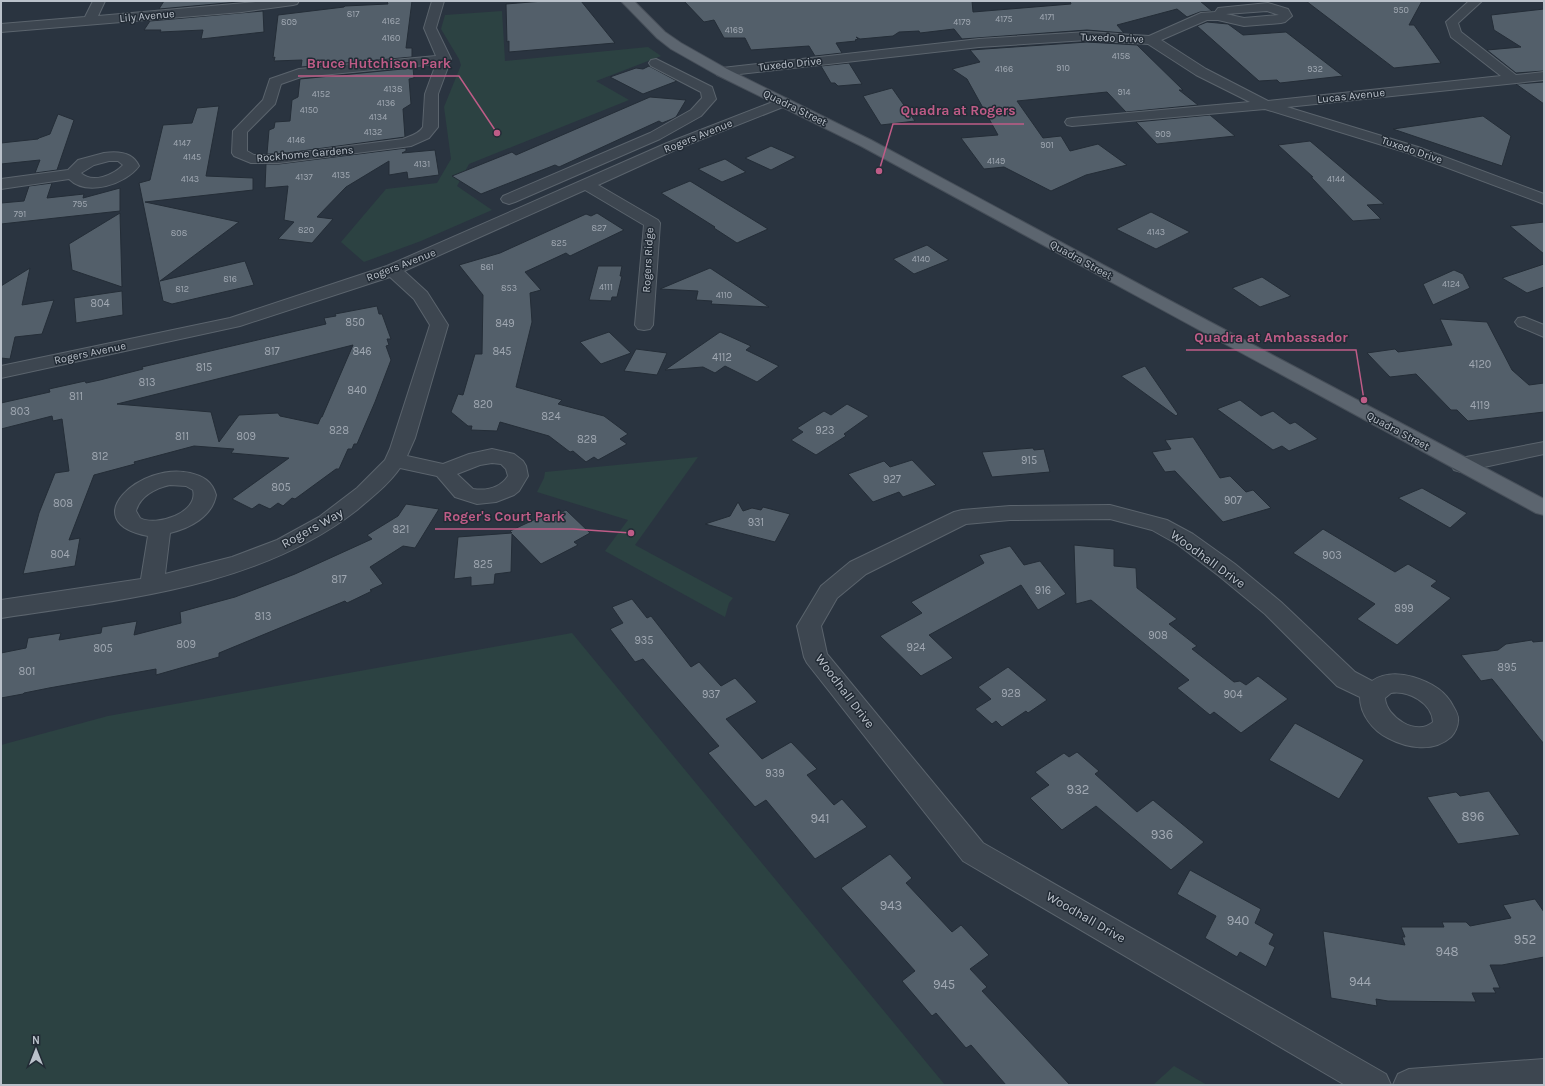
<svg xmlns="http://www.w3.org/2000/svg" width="1545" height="1086" font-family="Karla,sans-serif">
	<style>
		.green { fill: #2c4242 }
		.building { fill: #535f6a; stroke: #242d37; fill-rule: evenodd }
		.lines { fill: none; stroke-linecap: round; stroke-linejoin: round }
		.minor-casing { stroke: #5b646d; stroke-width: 2 }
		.major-casing { stroke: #474f59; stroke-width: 2 }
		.minor { fill: #3d4650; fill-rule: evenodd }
		.major { fill: #5c656f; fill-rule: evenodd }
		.labels { text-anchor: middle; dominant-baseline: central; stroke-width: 3; stroke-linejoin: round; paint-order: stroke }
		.far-number-label { font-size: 9px; fill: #a0a8b2 }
		.far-street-label { font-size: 11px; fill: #bac1ca; stroke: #222b35 }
		.number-label { font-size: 11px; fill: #a0a8b2 }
		.street-label { font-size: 13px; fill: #bac1ca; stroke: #222b35 }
		.near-number-label { font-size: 13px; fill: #a0a8b2 }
		.leader { fill: none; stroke: #bf5c87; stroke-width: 1.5 }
		.callout-dot { fill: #bf5c87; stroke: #222b35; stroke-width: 1.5 }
		.callout-label { font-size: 14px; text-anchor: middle; font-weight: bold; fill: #bf5c87; stroke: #222b35; stroke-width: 3; stroke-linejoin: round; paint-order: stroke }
	</style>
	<rect width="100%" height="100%" fill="#2a3440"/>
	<g class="green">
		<path d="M502 11 505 61 648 47 661 56 596 81 629 100 469 164 457 186 492 210 421 241 364 262 341 242 386 189 437 183 451 159 444 107 461 65 459 59 441 29 445 15Z"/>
		<path d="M698 457 635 545 733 598 729 603 725 617 605 551 628 520 537 492 544 478 545 472Z"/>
		<path d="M572 633 945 1085H1V745L108 716Z"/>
		<path d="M1174 1066 1207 1085H1153Z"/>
	</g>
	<g class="building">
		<path d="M164 1H249L159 9Z"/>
		<path d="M387 1H412L406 48H412V57L301 67 302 60 274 61 275 57 273 58 278 15 344 7 345 6 388 4Z"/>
		<path d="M544 1H581L615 43 509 52V41L507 42 506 4Z"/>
		<path d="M684 1H972L973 12 1071 4 1070 1H1200L1212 11 1200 12 1187 17 1177 9 1117 25 1124 33 1087 30 962 39 954 29 920 33 919 31 899 32 893 36 860 39 856 37 858 39 855 40 856 41 836 43 842 53 815 56 809 46 751 50 745 38H724L714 20 704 22Z"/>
		<path d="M1306 1H1422L1409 25H1414L1441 63 1394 68Z"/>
		<path d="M1544 9V71L1516 73 1487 50 1521 47 1494 30 1491 15Z"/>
		<path d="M263 11 264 32 201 39 203 30 160 32 161 30H144L150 21Z"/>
		<path d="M1207 22 1228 24 1243 35 1286 32 1343 76 1280 83 1277 80 1259 81 1197 26Z"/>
		<path d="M1087 42 1137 45 1183 90H1179L1198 105 1126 112 1107 92 1017 101 1043 138 1061 136 1070 151 1098 144 1127 165 1086 175 1051 191 1004 167 984 169 961 138 998 135 967 79 952 69 980 62 970 50Z"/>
		<path d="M849 63 862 84 838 86 835 83H831L821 66Z"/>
		<path d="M649 66 677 81 643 94 610 77 636 68 643 69Z"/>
		<path d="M413 68 414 78 409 79 411 104 403 109 405 137 279 154H267L269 130 274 128 275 122 290 121 292 100 298 97 300 79Z"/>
		<path d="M1544 82V104L1516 84Z"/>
		<path d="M892 88 915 121 881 125 863 96Z"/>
		<path d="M650 97 686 100 676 117 672 119 662 123 659 121 559 167 555 165 481 194 452 176 512 152 516 155Z"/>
		<path d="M219 106 206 176 253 178V190L145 202 239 222 160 281 245 261 254 285 172 304 163 301 139 183 150 180 163 125 192 123 197 108Z"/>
		<path d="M58 114 74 120 57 170 35 173 40 160 1 164V143L38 139 39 138 50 134Z"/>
		<path d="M1210 115 1235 136 1157 144 1136 122Z"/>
		<path d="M1483 116 1511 136 1502 166 1393 129Z"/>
		<path d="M1310 141 1384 204 1367 205 1381 219 1353 221 1311 177H1313L1278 145Z"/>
		<path d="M771 146 796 157 771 170 745 158Z"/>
		<path d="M406 148V151L402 153 435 150 439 175 408 179 407 172 389 175V161L346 187 317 217 333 219 312 243 278 239 294 222 284 220 288 186 265 188 266 164H279Z"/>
		<path d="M725 159 746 172 722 182 698 169Z"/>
		<path d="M690 181 768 229 737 243 714 228 715 227 661 193Z"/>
		<path d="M52 183 47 198 84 194 83 198 120 188V211L1 224V203L24 201 29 186Z"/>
		<path d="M1151 212 1190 232 1156 249 1116 229Z"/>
		<path d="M120 213 122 287 72 270 69 244Z"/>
		<path d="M597 213 624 230 570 256 566 253 525 272 541 290 530 293 532 322 516 387 562 400 558 404 604 416 628 434 620 439 627 444 598 460 594 457 586 462 573 451 570 452 549 436 500 422 497 431 471 430 472 426H468L451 412 458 394 463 395 475 354H482L483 295 459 265 500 253 586 214 591 216Z"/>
		<path d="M1544 222V254L1510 226Z"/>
		<path d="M927 245 949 260 914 274 893 259Z"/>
		<path d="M1544 264V287L1527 293 1502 278Z"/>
		<path d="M598 266H622L620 276H622L617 297H612L611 301 589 300Z"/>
		<path d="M30 268 22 305 54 300 42 334 15 337 10 359 1 358V286Z"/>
		<path d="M710 268 769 307 711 304 712 301 696 300 698 291 660 289Z"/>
		<path d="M1454 270 1463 274 1470 288 1433 305 1423 284Z"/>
		<path d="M1262 277 1291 296 1260 307 1232 288Z"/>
		<path d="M122 291 123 315 76 323 74 298Z"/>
		<path d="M377 306 379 314H382L391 339H387L389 345 386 346 391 360 375 402 357 444H354L352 449H348L339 469H336L295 499 292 498 283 506 278 503 270 509 259 504 252 509 232 499 289 458 231 453 234 449 194 446 134 462 135 464 94 475 69 540 80 538 75 566 23 574 39 513 55 473 69 471 62 419 53 421 52 416 1 429V403L50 392 49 389 85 381 86 383 100 380 143 369 142 367 326 324 324 318 336 316 335 314ZM353 345 322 417H321L318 424 280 416 278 413 239 415 219 442 211 412 117 404Z"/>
		<path d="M1440 319 1487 322 1512 370 1529 385 1544 383V412L1468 421 1457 410H1451L1416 374 1390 377 1367 353 1395 349 1398 352 1452 345Z"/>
		<path d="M609 332 631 353 601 364 580 342Z"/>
		<path d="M720 332 751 346 746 350 779 366 757 382 725 366 715 373 703 367 665 370Z"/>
		<path d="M636 349 667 353 657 375 624 371Z"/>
		<path d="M1145 366 1178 414 1176 416 1121 376Z"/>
		<path d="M1240 400 1261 416 1273 411 1290 424 1295 422 1318 439 1289 451 1282 446 1273 450 1217 409Z"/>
		<path d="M847 404 869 416 844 434 846 436 816 455 791 440 803 432 797 428 824 411 831 415Z"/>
		<path d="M1193 437 1220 478 1230 476 1246 492 1253 490 1271 508 1223 522 1175 471 1165 472 1152 452 1171 449 1165 440Z"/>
		<path d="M1033 448 1034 450 1044 449 1050 472 992 477 982 452Z"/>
		<path d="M912 460 936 485 903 497 899 492 873 502 848 474 884 461 890 467Z"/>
		<path d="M1422 488 1467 513 1450 528 1398 498Z"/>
		<path d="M738 502 743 511 752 508 761 510 763 507 790 514 775 542 705 524 730 516Z"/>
		<path d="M406 504 439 509 415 548 403 546 370 567 383 584 370 590 372 591 347 603 345 601 219 653V657L156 675V669L49 688 24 693 23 694 1 698V653L26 648 28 638 61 633 59 640 101 633 102 627 137 621 134 635 181 623 180 612 235 597 295 574 372 539 367 535 398 516Z"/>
		<path d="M566 510 590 533 574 542 578 545 541 564 512 534 511 572 495 574 494 584 471 586V577L454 579 458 537 512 533 510 531 542 516 546 520Z"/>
		<path d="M1323 529 1395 572 1408 564 1437 581 1431 586 1451 598 1397 645 1357 619 1375 604 1293 553Z"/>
		<path d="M1074 545 1114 549V566L1136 568 1137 588 1177 619 1169 624 1197 646 1192 649 1234 682 1240 681 1246 685 1258 676 1288 699 1241 733 1214 712 1210 715 1177 688 1189 680 1091 600 1076 604Z"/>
		<path d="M1010 546 1024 565 1040 561 1066 594 1038 610 1021 585 929 635 953 658 921 676 880 636 922 613 911 602 984 563 979 555Z"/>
		<path d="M632 599 647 618 651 616 691 667 699 662 721 686 735 678 757 702 726 719 762 759 791 742 817 769 807 775 834 805 842 799 867 827 815 859 766 800 755 807 708 753 719 746 643 659 635 662 610 629 623 623 612 607Z"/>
		<path d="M1532 640 1533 642 1544 641V744L1497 685 1492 679 1481 681 1461 655 1498 650 1506 644Z"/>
		<path d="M1008 667 1047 700 1028 713 1026 711 1002 727 996 721 992 724 975 709 991 699 978 687Z"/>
		<path d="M1295 723 1364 760 1339 799 1269 760Z"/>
		<path d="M1077 752 1099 771 1095 774 1137 812 1153 800 1204 842 1171 870 1096 806 1062 830 1030 798 1049 785 1035 772 1064 753 1069 757Z"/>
		<path d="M1489 791 1520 835 1458 844 1427 797 1456 792 1460 796Z"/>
		<path d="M890 854 912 878 906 883 952 932 961 925 989 955 970 969 987 987 982 991 1070 1085H1006L971 1045 966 1048 936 1013 932 1016 902 981 915 971 841 888Z"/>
		<path d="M1190 870 1261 909 1255 923 1274 934 1269 944 1275 947 1266 967 1240 952 1237 957 1205 938 1216 916 1177 894Z"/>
		<path d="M1535 899 1544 912V957L1502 965H1490L1500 988H1493L1496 993H1472L1476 1002 1388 1001 1376 999 1377 1006 1331 998 1323 931 1405 945 1402 937H1405L1401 927H1444L1442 922H1466L1470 926 1511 918 1503 905Z"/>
	</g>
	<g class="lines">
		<g class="minor-casing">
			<g id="minor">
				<path d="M93 1H105L98 16 266 1H299L297 4 293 5 242 12 1 32V24L85 17Z"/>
				<path d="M432 1H444L436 28 451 59 438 94V127L429 138 411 146 279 163H251L234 156 232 153 233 131 263 100 270 79 299 69 436 56 424 28ZM436 64 425 94 423 127C419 134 410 136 403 139L279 155H254L247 151V132L275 104 281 84 301 77Z"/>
				<path d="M1469 1H1482L1458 23 1461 32 1516 75 1544 72V80L1287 107 1418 147 1544 194V204L1408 153 1265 109 1072 126 1067 125 1065 122 1067 119 1072 118 1250 102 1196 75 1148 44 1087 40 979 47 722 76 717 75 715 72 717 69 722 68 979 39 1087 32 1149 36 1201 13 1215 12 1218 8 1268 3 1288 9 1292 16 1285 22 1281 23 1244 26 1218 20H1207L1161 40 1206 69 1268 101 1501 76 1451 37 1446 22ZM1267 11 1279 15 1244 18 1226 14Z"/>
				<path d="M656 59 712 87 716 99 701 116 660 139 515 202 509 204 503 202 501 199 503 196 650 133 691 110 702 98 701 92 651 66 649 63 651 60Z"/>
				<path d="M783 98 788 99 790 102 788 105 677 149 598 185 658 220 660 223 653 325 650 329 644 330 638 329 635 325 644 225 585 190 404 271 427 292 448 325 415 438 407 456 443 464 469 454 492 449 514 454 523 461 526 466 528 476 519 491 514 495 496 502 477 504 455 497 437 476 400 468C389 484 372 497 357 510 257 588 123 599 1 618V600L141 579 148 536C74 522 141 461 190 473 203 476 212 481 216 495 212 517 190 528 170 533L165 574 232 557 277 540 319 517 357 488 385 460 390 449 430 325 414 299 390 277 240 326 1 378V366L230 318 387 266 667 143ZM492 463 501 464 506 469 508 476C500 488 487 491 473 489L457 474 480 465ZM170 485 186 486 193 490C199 513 156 527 140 518L136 511C140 496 156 488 170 485Z"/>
				<path d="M104 153C118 151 133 152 139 166 126 184 87 197 69 179L1 189V179L68 170 78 160ZM109 161H118L123 165C114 175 92 184 81 173L94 165Z"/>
				<path d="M1524 317 1544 325V337L1518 326 1515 322 1518 318Z"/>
				<path d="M1544 442V454L1461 472 1454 470 1451 465 1454 460 1461 458Z"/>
				<path d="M1110 505 1167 520 1193 534 1235 564 1281 602 1355 672 1372 681C1384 673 1399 673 1413 677 1430 682 1445 690 1453 706 1456 711 1459 716 1458 721 1458 726 1455 733 1451 737 1433 753 1407 748 1388 738 1373 731 1360 714 1360 697L1337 686 1265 614 1219 576 1177 544 1152 530 1110 519 1010 520 966 524 866 574 837 598 821 626 827 654 983 843 1386 1074 1391 1085H1345L963 861 807 663 804 657 797 626 821 586 850 562 954 512 962 510 1010 506ZM1391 693C1408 690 1432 703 1433 722 1417 737 1386 717 1385 698Z"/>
				<path d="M1544 1059V1085H1393L1398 1074 1409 1069Z"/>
			</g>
		</g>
		<g class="major-casing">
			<path id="major" d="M621 1H634L665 32 681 43 727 69 871 140 1150 290 1544 499V515L1536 513 861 146 717 75 671 49 657 38Z"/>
		</g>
		<use href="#minor" class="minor"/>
		<use href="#major" class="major"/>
	</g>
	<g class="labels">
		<g class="far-number-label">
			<text x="1401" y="10">950</text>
			<text x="353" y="14">817</text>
			<text x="1047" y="17">4171</text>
			<text x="1004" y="19">4175</text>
			<text x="391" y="21">4162</text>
			<text x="289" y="22">809</text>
			<text x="962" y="22">4179</text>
			<text x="734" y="30">4169</text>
			<text x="391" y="38">4160</text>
			<text x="1121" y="56">4158</text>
			<text x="1063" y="68">910</text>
			<text x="1004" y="69">4166</text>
			<text x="1315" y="69">932</text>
			<text x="393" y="89">4138</text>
			<text x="1124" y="92">914</text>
			<text x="321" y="94">4152</text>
			<text x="386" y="103">4136</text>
			<text x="309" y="110">4150</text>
			<text x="378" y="117">4134</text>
			<text x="373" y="132">4132</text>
			<text x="1163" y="134">909</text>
			<text x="296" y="140">4146</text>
			<text x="182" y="143">4147</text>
			<text x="1047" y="145">901</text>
			<text x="192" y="157">4145</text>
			<text x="996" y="161">4149</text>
			<text x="422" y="164">4131</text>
			<text x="341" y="175">4135</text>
			<text x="304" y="177">4137</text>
			<text x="190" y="179">4143</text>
			<text x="1336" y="179">4144</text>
			<text x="80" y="204">795</text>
			<text x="20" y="214">791</text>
			<text x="599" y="228">827</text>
			<text x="306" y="230">820</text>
			<text x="1156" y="232">4143</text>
			<text x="179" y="233">808</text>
			<text x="559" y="243">825</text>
			<text x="921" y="259">4140</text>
			<text x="487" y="267">861</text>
			<text x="230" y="279">816</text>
			<text x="1451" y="284">4124</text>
			<text x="606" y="287">4111</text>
			<text x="509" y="288">853</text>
			<text x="182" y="289">812</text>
			<text x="724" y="295">4110</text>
		</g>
		<g class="far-street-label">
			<text transform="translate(147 16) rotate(-5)">Lily Avenue</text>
			<text transform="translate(1112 38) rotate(2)">Tuxedo Drive</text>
			<text transform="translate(790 64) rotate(-6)">Tuxedo Drive</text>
			<text transform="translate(1351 96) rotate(-6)">Lucas Avenue</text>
			<text transform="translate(795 108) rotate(26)">Quadra Street</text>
			<text transform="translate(698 136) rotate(-22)">Rogers Avenue</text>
			<text transform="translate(1412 150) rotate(19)">Tuxedo Drive</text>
			<text transform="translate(305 154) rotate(-5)">Rockhome Gardens</text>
			<text transform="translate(648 260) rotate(-87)">Rogers Ridge</text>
			<text transform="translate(1081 260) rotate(29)">Quadra Street</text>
			<text transform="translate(401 265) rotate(-21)">Rogers Avenue</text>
			<text transform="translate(90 353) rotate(-12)">Rogers Avenue</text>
			<text transform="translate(1398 431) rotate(28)">Quadra Street</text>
		</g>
		<g class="number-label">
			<text x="100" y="303">804</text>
			<text x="355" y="322">850</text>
			<text x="505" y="323">849</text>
			<text x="272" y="351">817</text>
			<text x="362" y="351">846</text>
			<text x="502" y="351">845</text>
			<text x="722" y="357">4112</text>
			<text x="1480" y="364">4120</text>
			<text x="204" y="367">815</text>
			<text x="147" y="382">813</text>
			<text x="357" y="390">840</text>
			<text x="76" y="396">811</text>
			<text x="483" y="404">820</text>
			<text x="1480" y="405">4119</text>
			<text x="20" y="411">803</text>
			<text x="551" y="416">824</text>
			<text x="339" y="430">828</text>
			<text x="825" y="430">923</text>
			<text x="182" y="436">811</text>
			<text x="246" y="436">809</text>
			<text x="587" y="439">828</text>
			<text x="100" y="456">812</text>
			<text x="1029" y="460">915</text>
			<text x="892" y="479">927</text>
			<text x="281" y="487">805</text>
			<text x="1233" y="500">907</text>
			<text x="63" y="503">808</text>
			<text x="756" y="522">931</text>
			<text x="401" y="529">821</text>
			<text x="60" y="554">804</text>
			<text x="1332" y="555">903</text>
			<text x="483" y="564">825</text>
			<text x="339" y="579">817</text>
			<text x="1043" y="590">916</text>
			<text x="1404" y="608">899</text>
			<text x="263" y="616">813</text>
			<text x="1158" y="635">908</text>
			<text x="644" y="640">935</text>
			<text x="186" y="644">809</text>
			<text x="916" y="647">924</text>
			<text x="103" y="648">805</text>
			<text x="1507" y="667">895</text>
			<text x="27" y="671">801</text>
			<text x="1011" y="693">928</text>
			<text x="711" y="694">937</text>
			<text x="1233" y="694">904</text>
			<text x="775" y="773">939</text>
		</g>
		<g class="street-label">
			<text transform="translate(312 528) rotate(-29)">Rogers Way</text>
			<text transform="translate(1208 559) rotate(36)">Woodhall Drive</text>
			<text transform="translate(845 691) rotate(53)">Woodhall Drive</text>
			<text transform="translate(1086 917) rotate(30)">Woodhall Drive</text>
		</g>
		<g class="near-number-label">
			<text x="1078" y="789">932</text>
			<text x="1473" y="816">896</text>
			<text x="820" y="818">941</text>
			<text x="1162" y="834">936</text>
			<text x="891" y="905">943</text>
			<text x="1238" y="920">940</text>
			<text x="1525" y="939">952</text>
			<text x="1447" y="951">948</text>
			<text x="1360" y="981">944</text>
			<text x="944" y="984">945</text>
		</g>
	</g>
	<path class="leader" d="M497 133L459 76H298M879 171L893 124H1024M1364 400L1356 350H1186M631 533L573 529H435"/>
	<g class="callout-dot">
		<circle cx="497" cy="133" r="4"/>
		<circle cx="879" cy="171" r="4"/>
		<circle cx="1364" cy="400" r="4"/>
		<circle cx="631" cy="533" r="4"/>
	</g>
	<g class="callout-label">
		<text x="379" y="68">Bruce Hutchison Park</text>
		<text x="958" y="115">Quadra at Rogers</text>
		<text x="1271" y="342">Quadra at Ambassador</text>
		<text x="504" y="521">Roger's Court Park</text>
	</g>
	<rect width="1545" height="1086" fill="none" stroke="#bac1ca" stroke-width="4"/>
	<g transform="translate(36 1050)" stroke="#222b35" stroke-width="3" paint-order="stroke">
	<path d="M0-3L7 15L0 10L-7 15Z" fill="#bac1ca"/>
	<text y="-6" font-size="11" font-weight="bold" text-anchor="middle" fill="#bac1ca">N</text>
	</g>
</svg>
